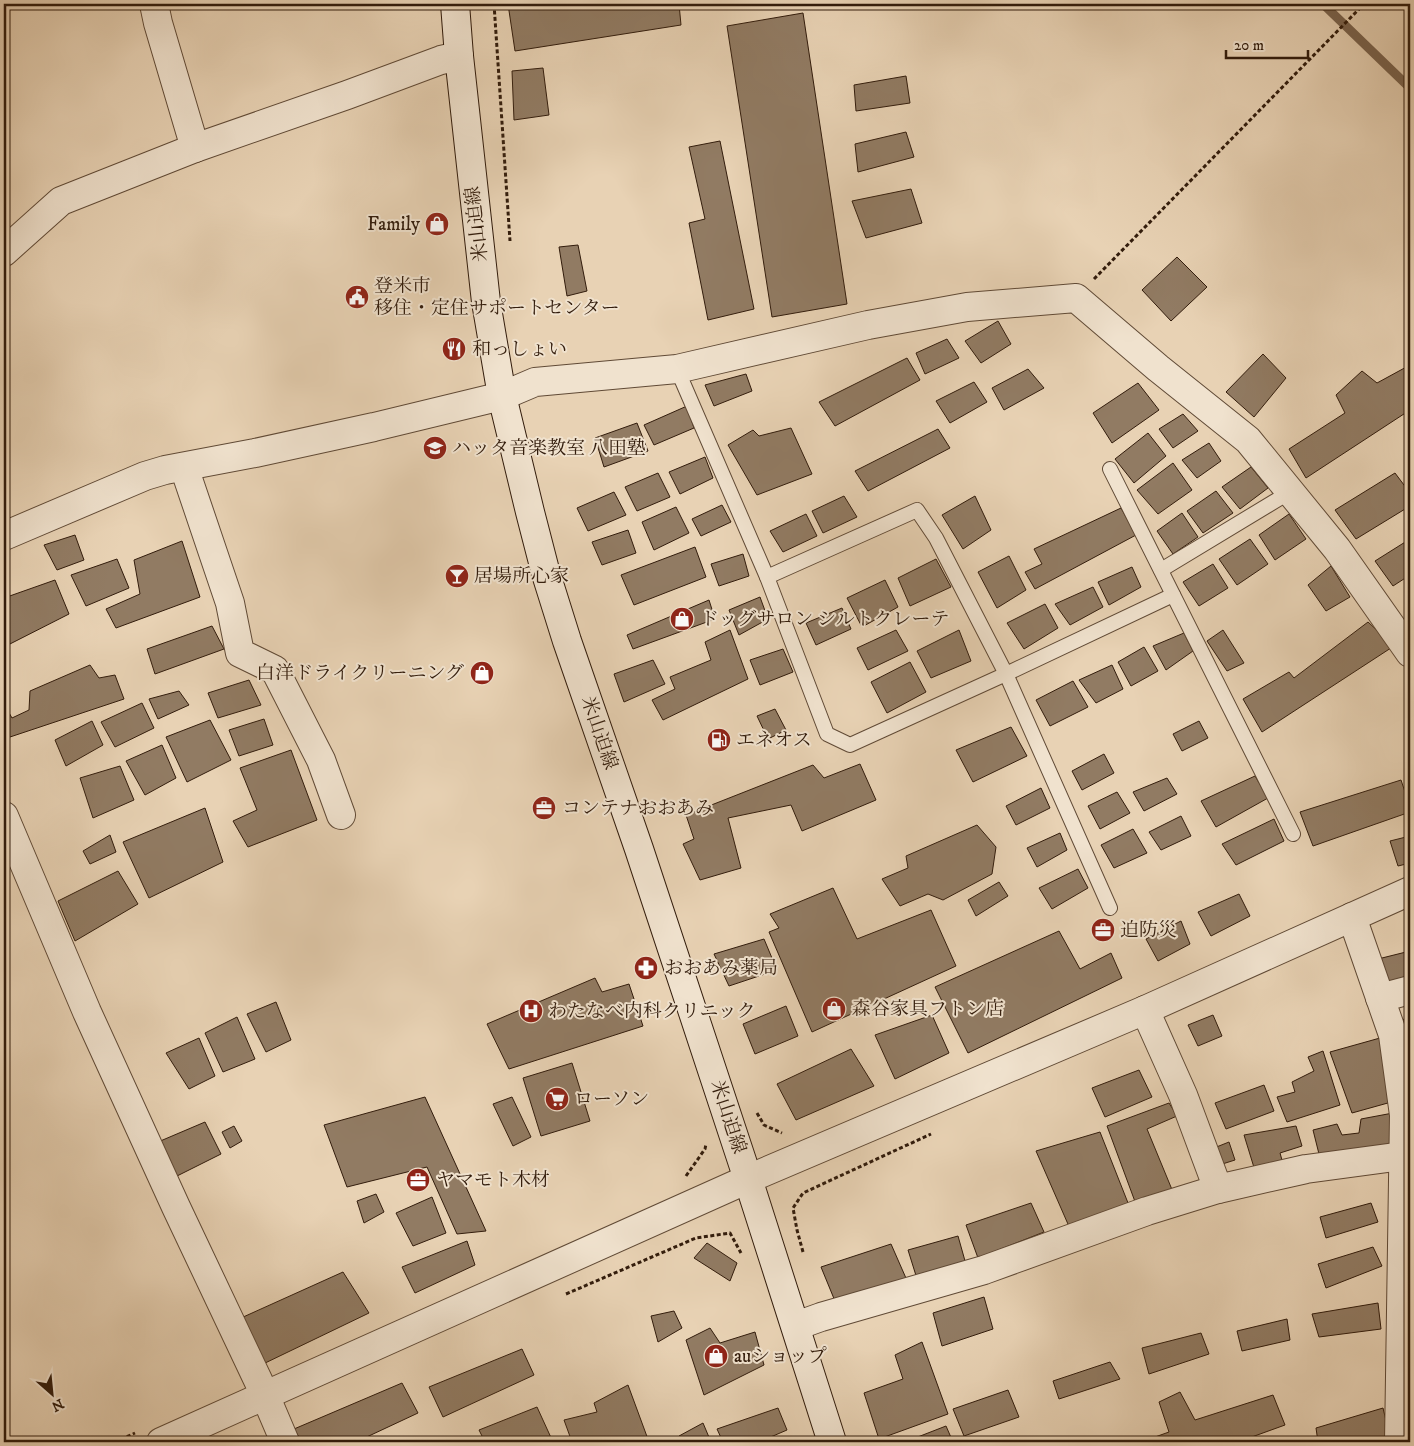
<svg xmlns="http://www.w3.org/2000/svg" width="1414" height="1446" font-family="'IM FELL DW Pica','Noto Serif JP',serif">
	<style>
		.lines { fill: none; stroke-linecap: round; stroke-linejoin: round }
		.stream { stroke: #7a644f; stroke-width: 9 }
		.building { fill: #917b63; stroke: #321c0c }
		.service-casing { stroke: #604a36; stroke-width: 16 }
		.minor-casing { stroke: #604a36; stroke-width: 30 }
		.tertiary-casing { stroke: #604a36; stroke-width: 30 }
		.secondary-casing { stroke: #321c0c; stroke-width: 30 }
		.path { stroke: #321c0c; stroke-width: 3; stroke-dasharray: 4 2.5; stroke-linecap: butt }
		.service { stroke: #f0e2ce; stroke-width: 14 }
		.minor { stroke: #f0e2ce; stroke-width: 28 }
		.tertiary { stroke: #f0e2ce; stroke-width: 28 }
		.secondary { stroke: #f0e2ce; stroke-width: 28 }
		.labels { text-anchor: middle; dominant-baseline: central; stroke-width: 4; stroke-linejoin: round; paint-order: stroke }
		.poi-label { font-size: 19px; fill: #321c0c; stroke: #f0e2ce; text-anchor: start }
		.street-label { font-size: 19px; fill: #321c0c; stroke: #f0e2ce }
	</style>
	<rect width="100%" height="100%" fill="#e8d2b4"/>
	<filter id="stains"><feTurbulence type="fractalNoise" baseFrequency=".004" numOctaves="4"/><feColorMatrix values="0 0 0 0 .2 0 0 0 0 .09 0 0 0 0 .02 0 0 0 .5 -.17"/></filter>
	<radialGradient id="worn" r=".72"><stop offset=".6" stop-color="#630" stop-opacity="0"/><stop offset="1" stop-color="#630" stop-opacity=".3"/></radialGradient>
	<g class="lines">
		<path class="stream" d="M1323 4 1410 88"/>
	</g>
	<g class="building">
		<path d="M508 4H679L681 25 515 51Z"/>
		<path d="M803 13 847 304 772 317 727 26Z"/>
		<path d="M543 68 549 115 514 120 512 71Z"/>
		<path d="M906 76 910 103 856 111 854 85Z"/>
		<path d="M906 132 914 157 858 172 855 144Z"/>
		<path d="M720 141 754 309 708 320 689 223 705 219 689 147Z"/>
		<path d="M911 189 922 223 866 238 852 201Z"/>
		<path d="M578 245 587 291 567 296 559 247Z"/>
		<path d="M1177 257 1207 287 1171 321 1142 290Z"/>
		<path d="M998 321 1011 344 981 363 965 341Z"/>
		<path d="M947 339 959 358 925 374 916 353Z"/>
		<path d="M1263 354 1286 378 1254 417 1226 392Z"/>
		<path d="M907 358 920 380 835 426 819 402Z"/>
		<path d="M1410 365V410L1306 478 1289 449 1345 413 1336 395 1362 371 1377 383Z"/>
		<path d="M1028 369 1044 388 1004 410 992 388Z"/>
		<path d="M746 374 752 391 714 406 705 385Z"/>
		<path d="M974 382 987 402 950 423 936 401Z"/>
		<path d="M1138 383 1159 410 1112 443 1093 413Z"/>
		<path d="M687 406 694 428 654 445 644 425Z"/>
		<path d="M1183 414 1198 431 1173 448 1159 429Z"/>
		<path d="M637 423 648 451 604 467 595 438Z"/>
		<path d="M791 428 812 474 757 495 728 445 753 430 759 436Z"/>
		<path d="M938 429 950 448 868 491 855 471Z"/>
		<path d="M1148 433 1166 456 1134 483 1115 459Z"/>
		<path d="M1209 443 1221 461 1197 478 1182 460Z"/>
		<path d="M705 457 713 478 680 494 669 472Z"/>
		<path d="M1173 463 1192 490 1158 514 1137 490Z"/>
		<path d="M1251 467 1268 488 1240 509 1222 487Z"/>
		<path d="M658 473 670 497 637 511 625 487Z"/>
		<path d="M1395 473 1410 493V506L1356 539 1335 510Z"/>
		<path d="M1216 491 1233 513 1203 533 1187 511Z"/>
		<path d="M614 492 626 515 588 531 577 508Z"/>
		<path d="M844 496 857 517 823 533 812 511Z"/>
		<path d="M975 496 991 530 963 549 942 515Z"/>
		<path d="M722 505 731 522 701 536 692 519Z"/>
		<path d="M676 507 689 533 654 550 642 522Z"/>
		<path d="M1121 508 1136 535 1035 589 1025 572 1042 564 1034 549Z"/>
		<path d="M1182 513 1198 537 1173 554 1157 531Z"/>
		<path d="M806 514 817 536 783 552 770 531Z"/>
		<path d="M1289 514 1306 539 1275 560 1259 535Z"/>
		<path d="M628 530 636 553 602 565 592 542Z"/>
		<path d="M75 535 84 560 57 570 44 545Z"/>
		<path d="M1250 539 1268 564 1237 585 1219 559Z"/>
		<path d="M1410 539V575L1393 586 1375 561Z"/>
		<path d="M182 541 200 597 116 628 106 609 140 594 134 560Z"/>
		<path d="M695 547 706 577 634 605 621 575Z"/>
		<path d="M743 554 749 576 719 586 711 564Z"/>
		<path d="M1009 556 1026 590 997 608 978 572Z"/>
		<path d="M117 559 129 588 86 606 71 575Z"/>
		<path d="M936 559 951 587 910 606 898 578Z"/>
		<path d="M1213 564 1228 588 1199 606 1183 582Z"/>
		<path d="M1331 566 1350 597 1326 611 1308 585Z"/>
		<path d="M1132 567 1141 587 1109 605 1098 582Z"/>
		<path d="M55 580 69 614 4 647V614L6 613 4 608V598Z"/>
		<path d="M885 580 898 607 862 627 847 598Z"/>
		<path d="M1093 587 1103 607 1070 625 1055 604Z"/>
		<path d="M760 597 768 619 739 635 729 610Z"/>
		<path d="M709 600 715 619 633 649 627 635Z"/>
		<path d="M1045 604 1058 628 1024 649 1007 623Z"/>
		<path d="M842 608 851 629 816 645 806 623Z"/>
		<path d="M1368 622 1394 646 1262 732 1243 699 1289 672 1294 678Z"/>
		<path d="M212 626 224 649 155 674 147 649Z"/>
		<path d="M730 630 748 679 663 720 652 700 675 689 670 677 711 660 705 642Z"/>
		<path d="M896 630 908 651 868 670 857 648Z"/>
		<path d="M959 630 971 661 931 678 917 651Z"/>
		<path d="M1223 630 1244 663 1227 671 1207 641Z"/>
		<path d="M1184 633 1193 651 1166 670 1153 646Z"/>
		<path d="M1144 647 1158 671 1131 686 1118 662Z"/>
		<path d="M783 649 793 672 760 685 750 660Z"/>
		<path d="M653 660 665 684 624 702 614 674Z"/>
		<path d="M910 662 926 692 887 713 871 682Z"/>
		<path d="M90 665 99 678 115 675 124 699 4 739V704L12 718 29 710 30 691Z"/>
		<path d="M1112 665 1123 689 1096 703 1079 680Z"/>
		<path d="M249 680 261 705 218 718 208 693Z"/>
		<path d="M1073 681 1088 707 1050 726 1036 700Z"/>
		<path d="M179 691 189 705 158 719 149 699Z"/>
		<path d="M142 703 154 728 115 747 101 722Z"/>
		<path d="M775 709 786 730 768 739 757 716Z"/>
		<path d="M264 719 273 745 239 756 229 730Z"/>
		<path d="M210 720 231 760 187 782 166 737Z"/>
		<path d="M92 721 103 745 66 766 55 740Z"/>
		<path d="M1199 721 1208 738 1182 751 1173 734Z"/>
		<path d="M1011 727 1027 756 973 782 956 750Z"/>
		<path d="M162 745 176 778 145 795 126 761Z"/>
		<path d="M291 750 317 820 248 847 233 821 257 810 240 768Z"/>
		<path d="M1104 754 1114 773 1082 790 1072 771Z"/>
		<path d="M860 764 876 800 802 831 791 805 728 818 741 868 700 880 683 844 694 839 686 815 813 765 824 778Z"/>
		<path d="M120 766 134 800 93 818 80 778Z"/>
		<path d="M1255 776 1268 798 1216 827 1201 801Z"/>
		<path d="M1167 778 1177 794 1144 811 1133 792Z"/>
		<path d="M1401 780 1410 807V812L1313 846 1300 812Z"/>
		<path d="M1041 788 1050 808 1016 825 1006 806Z"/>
		<path d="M1117 792 1130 813 1100 829 1088 806Z"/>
		<path d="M205 808 223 862 149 898 123 842Z"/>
		<path d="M1181 816 1191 836 1161 850 1149 832Z"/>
		<path d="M1274 819 1284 841 1236 865 1222 844Z"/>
		<path d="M977 825 996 847 992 874 943 900 928 894 900 906 882 879 908 868 906 856Z"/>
		<path d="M1133 829 1147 853 1114 868 1101 845Z"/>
		<path d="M1060 833 1067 850 1037 867 1027 848Z"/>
		<path d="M110 835 116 852 90 864 83 851Z"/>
		<path d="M1410 836V863L1398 866 1390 841Z"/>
		<path d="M1078 869 1088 888 1052 909 1039 888Z"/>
		<path d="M118 871 138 904 75 941 58 901Z"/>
		<path d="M999 882 1008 896 976 916 968 900Z"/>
		<path d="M833 888 857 939 931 910 956 966 812 1032 769 932 779 928 770 914Z"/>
		<path d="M1239 894 1250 916 1211 936 1198 912Z"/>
		<path d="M1181 921 1190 944 1158 961 1146 939Z"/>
		<path d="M1059 931 1080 969 1111 953 1122 978 968 1053 935 987Z"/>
		<path d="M764 939 777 970 729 986 714 954Z"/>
		<path d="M1410 951V980L1385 988 1374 960Z"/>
		<path d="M595 978 602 992 629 984 643 1026 509 1069 487 1024Z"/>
		<path d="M276 1002 291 1040 266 1052 247 1014Z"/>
		<path d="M786 1006 798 1036 755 1054 743 1024Z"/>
		<path d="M932 1015 949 1053 895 1079 875 1035Z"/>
		<path d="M1213 1015 1222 1036 1198 1046 1188 1025Z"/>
		<path d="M237 1017 255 1059 223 1072 205 1033Z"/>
		<path d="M1410 1019V1030L1398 1033 1393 1020Z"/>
		<path d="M199 1038 215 1076 189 1089 166 1053Z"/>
		<path d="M1380 1038 1395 1101 1352 1113 1330 1052Z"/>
		<path d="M851 1049 874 1086 796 1120 777 1084Z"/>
		<path d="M1323 1051 1340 1105 1287 1122 1277 1097 1295 1092 1292 1082 1314 1071 1308 1057Z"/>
		<path d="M572 1063 590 1121 541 1136 523 1078Z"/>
		<path d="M1139 1070 1152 1097 1105 1117 1092 1088Z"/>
		<path d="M1264 1085 1274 1111 1226 1129 1215 1103Z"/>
		<path d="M425 1097 486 1231 457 1234 427 1167 347 1187 324 1125Z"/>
		<path d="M512 1097 531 1137 513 1146 493 1104Z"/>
		<path d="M1169 1103 1177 1116 1147 1129 1173 1192 1137 1207 1107 1126Z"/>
		<path d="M1393 1113 1397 1150 1321 1162 1313 1130 1337 1124 1342 1135 1359 1133 1361 1119Z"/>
		<path d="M205 1122 221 1154 173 1178 158 1142Z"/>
		<path d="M234 1126 242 1141 230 1148 222 1132Z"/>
		<path d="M1296 1126 1302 1146 1280 1153 1284 1167 1256 1174 1244 1135Z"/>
		<path d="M1100 1132 1130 1208 1071 1231 1036 1151Z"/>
		<path d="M1229 1142 1235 1160 1216 1166 1209 1150Z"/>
		<path d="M376 1194 384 1212 364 1223 357 1201Z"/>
		<path d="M432 1197 446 1233 413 1246 396 1213Z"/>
		<path d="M1031 1203 1044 1232 978 1258 966 1225Z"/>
		<path d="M1371 1203 1378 1222 1326 1238 1320 1217Z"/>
		<path d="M958 1236 967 1268 918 1282 908 1250Z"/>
		<path d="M467 1241 475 1265 415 1293 402 1267Z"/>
		<path d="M707 1243 737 1263 730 1281 694 1258Z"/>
		<path d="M891 1244 909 1285 837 1306 821 1267Z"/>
		<path d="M1373 1247 1382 1266 1326 1288 1318 1264Z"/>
		<path d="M343 1272 369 1313 261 1365 241 1318Z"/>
		<path d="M984 1297 993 1329 942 1346 933 1313Z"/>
		<path d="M1378 1303 1381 1329 1319 1337 1312 1314Z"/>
		<path d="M674 1311 682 1328 658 1342 651 1316Z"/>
		<path d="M1287 1319 1290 1340 1242 1351 1237 1331Z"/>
		<path d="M710 1328 720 1343 755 1332 764 1365 704 1395 686 1340Z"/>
		<path d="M1201 1333 1209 1354 1149 1374 1142 1348Z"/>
		<path d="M922 1342 948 1414 879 1439 864 1393 903 1379 895 1355Z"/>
		<path d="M522 1349 534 1375 443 1417 429 1387Z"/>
		<path d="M1110 1362 1120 1379 1059 1399 1053 1381Z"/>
		<path d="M402 1383 418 1413 356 1442H302L294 1429Z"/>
		<path d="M628 1385 649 1442H572L564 1420 597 1412 594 1403Z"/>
		<path d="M1008 1390 1019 1417 964 1436 953 1409Z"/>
		<path d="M1180 1392 1195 1420 1273 1395 1285 1425 1238 1442H1141L1169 1432 1159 1402Z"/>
		<path d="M537 1407 553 1442H485L479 1430Z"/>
		<path d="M778 1408 787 1430 759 1442H723L717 1429Z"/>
		<path d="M1383 1408 1391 1442H1318L1316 1428Z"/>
		<path d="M703 1423 711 1442H681L679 1436Z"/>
		<path d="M946 1426 953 1442H911L910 1440Z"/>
		<path d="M791 1438 793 1442H781Z"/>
	</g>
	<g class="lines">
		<g class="service-casing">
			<g id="service">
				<path d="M677 369 767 577 827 734 850 745 1006 674 1173 595"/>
				<path d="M1110 469 1293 834"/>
				<path d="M1161 570 1290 492"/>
				<path d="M767 577 917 510 936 538 1006 674 1110 908"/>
			</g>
		</g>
		<g class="minor-casing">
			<g id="minor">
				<path d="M154 4 158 23 195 148"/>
				<path d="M4 252 61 201 195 148 347 95 441 60 459 56"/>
				<path d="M184 467 230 603 240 653 275 670 321 760 341 815"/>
				<path d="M4 536 145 476 165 470 255 453 374 427 502 396 535 382 677 369 868 325 967 307 1076 298 1158 368 1248 440 1337 549 1410 653"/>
				<path d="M4 816 87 1012 176 1207 265 1395 285 1442"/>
				<path d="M1352 917 1393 1035 1404 1115 1399 1442"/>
				<path d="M1380 998 1410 990"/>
				<path d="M1145 1010 1183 1095 1218 1189"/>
				<path d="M796 1326 821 1317 984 1270 1147 1211 1218 1189 1306 1169 1410 1155"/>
			</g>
		</g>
		<g class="tertiary-casing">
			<path id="tertiary" d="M161 1442 748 1179 1145 1010 1410 891"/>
		</g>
		<g class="secondary-casing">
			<path id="secondary" d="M455 4 459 56 486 302 502 396 530 512 546 574 567 641 639 849 748 1179 832 1442"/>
		</g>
		<g class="path">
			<path d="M494 4 510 241"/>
			<path d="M1094 279 1364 4"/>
			<path d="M757 1113 764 1125 782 1133"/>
			<path d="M686 1176 705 1149 706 1144"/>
			<path d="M803 1252 797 1230 793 1208 803 1193 931 1134"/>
			<path d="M566 1294 696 1238 730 1233 741 1253"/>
			<path d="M115 1442 135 1433"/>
		</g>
		<use href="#service" class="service"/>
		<use href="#minor" class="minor"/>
		<use href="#tertiary" class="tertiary"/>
		<use href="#secondary" class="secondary"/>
	</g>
	<defs>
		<g id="shop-disc" transform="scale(1.25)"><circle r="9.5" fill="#8f2418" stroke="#f0e2ce"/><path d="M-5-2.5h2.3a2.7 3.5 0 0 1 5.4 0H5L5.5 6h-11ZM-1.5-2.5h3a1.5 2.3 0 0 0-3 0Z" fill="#fff"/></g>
		<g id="civic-disc" transform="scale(1.25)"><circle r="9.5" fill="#8f2418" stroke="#f0e2ce"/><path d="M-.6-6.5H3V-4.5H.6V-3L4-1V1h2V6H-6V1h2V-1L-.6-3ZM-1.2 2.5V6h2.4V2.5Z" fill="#fff"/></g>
		<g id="restaurant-disc" transform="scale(1.25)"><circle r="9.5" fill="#8f2418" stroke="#f0e2ce"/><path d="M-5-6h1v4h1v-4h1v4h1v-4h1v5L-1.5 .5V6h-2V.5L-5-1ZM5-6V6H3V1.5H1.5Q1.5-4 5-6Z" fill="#fff"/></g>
		<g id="school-disc" transform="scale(1.25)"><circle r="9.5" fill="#8f2418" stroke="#f0e2ce"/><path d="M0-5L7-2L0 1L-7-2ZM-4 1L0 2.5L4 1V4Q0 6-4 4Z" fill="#fff"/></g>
		<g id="bar-disc" transform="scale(1.25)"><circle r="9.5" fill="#8f2418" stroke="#f0e2ce"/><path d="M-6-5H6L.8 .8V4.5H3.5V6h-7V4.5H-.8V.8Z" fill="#fff"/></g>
		<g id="fuel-disc" transform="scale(1.25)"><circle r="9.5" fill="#8f2418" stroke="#f0e2ce"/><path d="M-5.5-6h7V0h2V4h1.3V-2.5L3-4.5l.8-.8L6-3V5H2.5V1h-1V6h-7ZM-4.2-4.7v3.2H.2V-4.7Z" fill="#fff"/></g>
		<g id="office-disc" transform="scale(1.25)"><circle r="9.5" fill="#8f2418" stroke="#f0e2ce"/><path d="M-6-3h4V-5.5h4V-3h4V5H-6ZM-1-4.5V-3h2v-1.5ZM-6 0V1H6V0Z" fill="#fff"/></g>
		<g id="pharmacy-disc" transform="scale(1.25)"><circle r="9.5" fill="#8f2418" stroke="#f0e2ce"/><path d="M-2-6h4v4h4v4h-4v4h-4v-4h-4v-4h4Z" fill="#fff"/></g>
		<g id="hospital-disc" transform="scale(1.25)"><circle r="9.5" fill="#8f2418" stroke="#f0e2ce"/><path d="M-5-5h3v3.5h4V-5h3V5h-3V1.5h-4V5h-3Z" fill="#fff"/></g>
		<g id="supermarket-disc" transform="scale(1.25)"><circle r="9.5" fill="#8f2418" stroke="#f0e2ce"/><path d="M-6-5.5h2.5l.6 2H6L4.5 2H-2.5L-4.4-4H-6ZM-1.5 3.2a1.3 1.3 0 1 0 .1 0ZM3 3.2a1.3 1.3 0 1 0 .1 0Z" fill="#fff"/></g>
	</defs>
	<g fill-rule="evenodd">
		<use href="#shop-disc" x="437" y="224"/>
		<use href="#civic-disc" x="357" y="297"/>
		<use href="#restaurant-disc" x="454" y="349"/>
		<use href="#school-disc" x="435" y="448"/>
		<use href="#bar-disc" x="457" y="576"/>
		<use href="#shop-disc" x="682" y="619"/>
		<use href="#shop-disc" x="482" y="673"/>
		<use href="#fuel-disc" x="719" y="740"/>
		<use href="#office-disc" x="544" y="808"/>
		<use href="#office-disc" x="1103" y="930"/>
		<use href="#pharmacy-disc" x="646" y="968"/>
		<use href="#shop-disc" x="834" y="1009"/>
		<use href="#hospital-disc" x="531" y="1011"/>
		<use href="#supermarket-disc" x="557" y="1099"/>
		<use href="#office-disc" x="418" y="1180"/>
		<use href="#shop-disc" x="716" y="1356"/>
	</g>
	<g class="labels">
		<g class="poi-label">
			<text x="420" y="224" text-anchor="end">Family</text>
			<text x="374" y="286">登米市<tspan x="374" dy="22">移住・定住サポートセンター</tspan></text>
			<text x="472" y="349">和っしょい</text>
			<text x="452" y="448">ハッタ音楽教室 八田塾</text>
			<text x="474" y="576">居場所心家</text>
			<text x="700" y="619">ドッグサロン シルトクレーテ</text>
			<text x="464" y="673" text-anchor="end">白洋ドライクリーニング</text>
			<text x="736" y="740">エネオス</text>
			<text x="562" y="808">コンテナおおあみ</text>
			<text x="1120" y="930">迫防災</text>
			<text x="664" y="968">おおあみ薬局</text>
			<text x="852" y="1009">森谷家具フトン店</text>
			<text x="548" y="1011">わたなべ内科クリニック</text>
			<text x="574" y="1099">ローソン</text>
			<text x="436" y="1180">ヤマモト木材</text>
			<text x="734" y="1356">auショップ</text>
		</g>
		<g class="street-label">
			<text transform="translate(477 224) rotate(-97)">米山迫線</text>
			<text transform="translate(599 733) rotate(71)">米山迫線</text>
			<text transform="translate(728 1117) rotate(72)">米山迫線</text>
		</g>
	</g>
	<rect width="1414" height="1446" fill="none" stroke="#e8d2b4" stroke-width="20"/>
	<rect x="5" y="5" width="1404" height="1436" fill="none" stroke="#321c0c" stroke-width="2.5"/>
	<rect x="10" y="10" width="1394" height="1426" fill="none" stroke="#321c0c"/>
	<g transform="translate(52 1394) rotate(153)" stroke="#f0e2ce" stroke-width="4" paint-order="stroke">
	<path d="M0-4L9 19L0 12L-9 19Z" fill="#321c0c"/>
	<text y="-8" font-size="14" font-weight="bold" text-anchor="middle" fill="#321c0c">N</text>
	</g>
	<path d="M1226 50v8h82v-8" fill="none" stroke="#321c0c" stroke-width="2.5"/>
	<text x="1234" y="50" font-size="15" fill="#321c0c" stroke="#f0e2ce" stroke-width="4" paint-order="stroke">20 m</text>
	<rect width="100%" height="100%" filter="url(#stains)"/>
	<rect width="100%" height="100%" fill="url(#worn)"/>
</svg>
